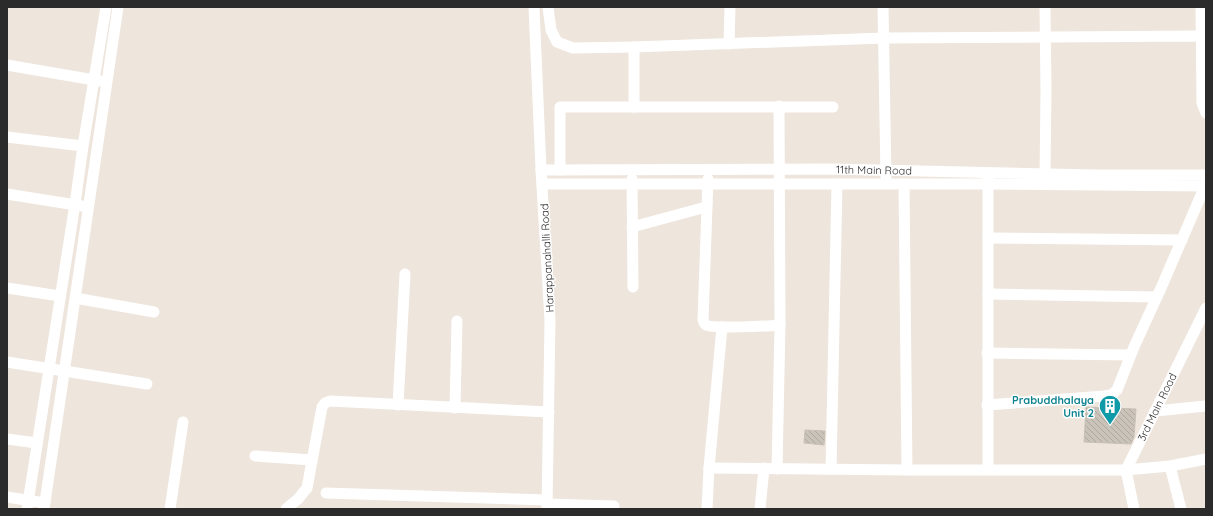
<svg xmlns="http://www.w3.org/2000/svg" width="1213" height="516" font-family="Quicksand,sans-serif">
	<style>
		.building { fill: url(#building-back-hatch); stroke: #cac1b5 }
		.lines { fill: none; stroke-linecap: round; stroke-linejoin: round }
		.minor { stroke: #fff; stroke-width: 11 }
		.labels { text-anchor: middle; dominant-baseline: central; stroke-width: 3; stroke-linejoin: round; paint-order: stroke }
		.street-label { font-size: 11px; fill: #2b2b2b; stroke: #fff }
		.culture-label { font-size: 11px; font-weight: bold; fill: #0d838f; stroke: #fff; text-anchor: end }
	</style>
	<defs>
		<pattern id="building-back-hatch" width="6" height="6" patternUnits="userSpaceOnUse"><rect width="6" height="6" fill="#c9c3ba"/><path d="M-1 5l2 2M0 0l6 6M5-1l2 2" fill="none" stroke="#ada8a0"/></pattern>
	</defs>
	<rect width="100%" height="100%" fill="#eee5dc"/>
	<g class="building">
		<path d="M1086 407 1136 409 1134 437 1131 444 1084 442Z"/>
		<path d="M805 430 825 431 824 445 804 443Z"/>
	</g>
	<g class="lines">
		<g class="minor">
			<path d="M534 7 541 170 550 320 547 509"/>
			<path d="M548 7 551 30 557 42 573 48 634 47 884 38 1201 36 1206 38"/>
			<path d="M883 7 886 177"/>
			<path d="M1201 7 1202 103 1206 113"/>
			<path d="M729 44 730 7"/>
			<path d="M634 47V107"/>
			<path d="M7 65 100 81"/>
			<path d="M7 137 83 146"/>
			<path d="M541 170 834 169 1096 175H1206"/>
			<path d="M560 170V107H833"/>
			<path d="M1045 174 1046 91 1045 7"/>
			<path d="M632 179 633 287"/>
			<path d="M708 179 703 320C704 322 704 324 706 325 712 329 769 326 780 325"/>
			<path d="M542 184H988L1206 186"/>
			<path d="M904 184 907 470"/>
			<path d="M7 194 82 206"/>
			<path d="M632 227 706 207"/>
			<path d="M988 238 1182 240"/>
			<path d="M7 288 60 296"/>
			<path d="M988 294 1157 297"/>
			<path d="M75 298 154 312"/>
			<path d="M987 353 1130 355"/>
			<path d="M7 362 147 384"/>
			<path d="M398 405 405 274"/>
			<path d="M987 405 1104 396 1111 395 1117 390 1134 347 1161 288 1205 186 1206 181"/>
			<path d="M455 408 457 321"/>
			<path d="M1155 411 1206 406"/>
			<path d="M7 439 37 443"/>
			<path d="M255 456 312 460"/>
			<path d="M1170 466 1181 509"/>
			<path d="M709 468 907 470H1126L1170 466 1206 459"/>
			<path d="M777 469 780 325 779 106"/>
			<path d="M831 469 837 184"/>
			<path d="M988 469V177"/>
			<path d="M326 493 547 500"/>
			<path d="M7 497 45 503"/>
			<path d="M547 504 614 506"/>
			<path d="M27 509 75 204 83 146 106 7"/>
			<path d="M44 509 118 7"/>
			<path d="M170 509 183 422"/>
			<path d="M286 509 298 499 307 488 322 407 325 403 330 401 549 412"/>
			<path d="M707 509 709 468 722 327"/>
			<path d="M760 509 764 468"/>
			<path d="M1134 509 1126 470 1206 308"/>
		</g>
	</g>
	<defs>
		<g id="building-pin" transform="scale(1.15)"><path d="M0 17L-7.5 6A9.5 9.5 0 1 1 7.5 6Z" fill="#0f9aa8" stroke="#fff"/><path d="M-4-6H4V6H1V3H-1V6H-4ZM-2.5-4.3h1.7v1.8h-1.7ZM.8-4.3h1.7v1.8H.8ZM-2.5-1h1.7V.8h-1.7ZM.8-1h1.7V.8H.8Z" fill="#fff"/></g>
	</defs>
	<g fill-rule="evenodd">
		<use href="#building-pin" x="1110" y="406"/>
	</g>
	<g class="labels">
		<g class="street-label">
			<text transform="translate(874 170) rotate(1)">11th Main Road</text>
			<text transform="translate(547 258) rotate(-93)">Harappanahalli Road</text>
			<text transform="translate(1157 407) rotate(-64)">3rd Main Road</text>
		</g>
		<g class="culture-label">
			<text x="1094" y="400">Prabuddhalaya<tspan x="1094" dy="13">Unit 2</tspan></text>
		</g>
	</g>
	<rect width="1213" height="516" fill="none" stroke="#2b2b2b" stroke-width="16"/>
</svg>
